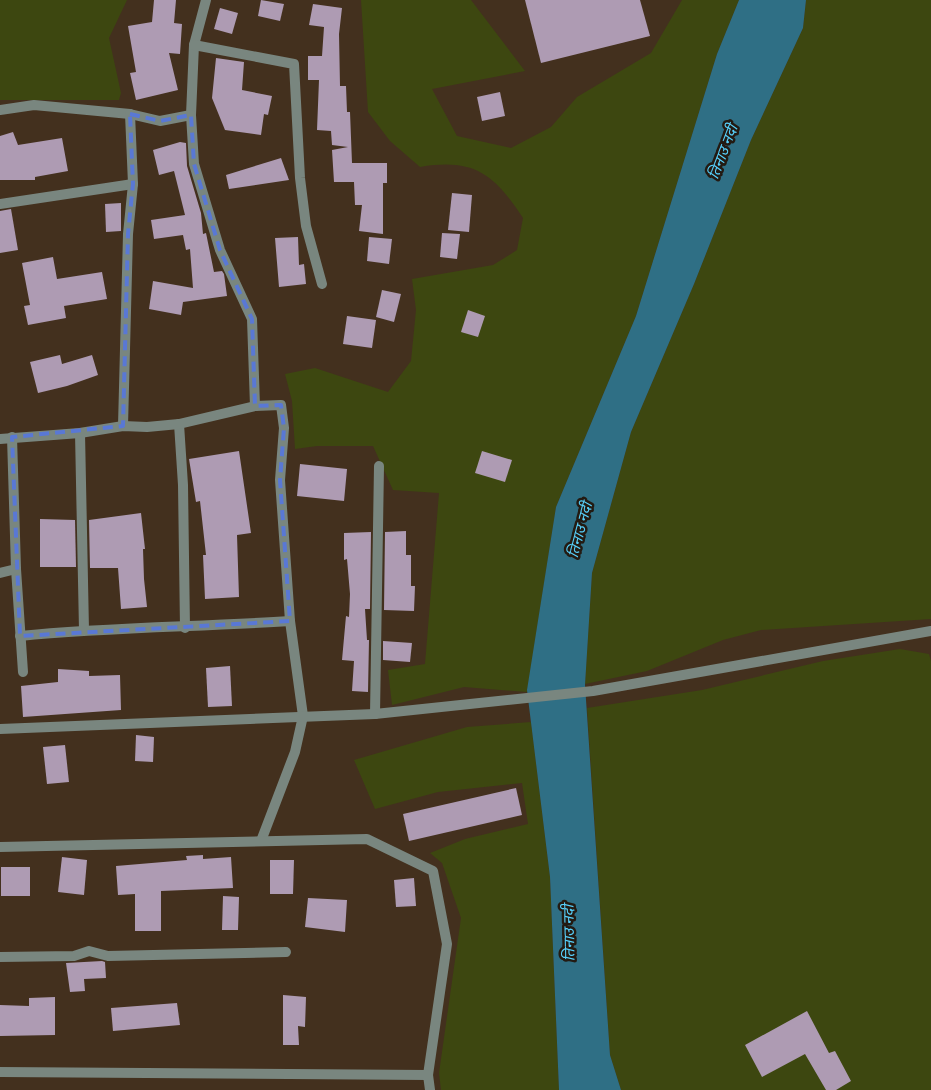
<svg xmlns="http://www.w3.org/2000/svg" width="931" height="1090" font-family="Raleway,'Noto Sans Devanagari',sans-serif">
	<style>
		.green { fill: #3d4710 }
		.water { fill: #2f6f85 }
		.building { fill: #ae9bb3 }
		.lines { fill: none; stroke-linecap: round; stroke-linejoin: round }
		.minor { stroke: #79867f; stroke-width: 10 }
		.marked { fill: none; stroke: #5978d5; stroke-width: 4; stroke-dasharray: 10 6; stroke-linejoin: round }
		.labels { text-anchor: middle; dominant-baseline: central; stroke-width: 5; stroke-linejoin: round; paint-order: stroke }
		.water-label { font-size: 15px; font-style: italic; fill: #57d0fb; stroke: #231a12 }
	</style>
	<rect width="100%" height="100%" fill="#43301e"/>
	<g class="green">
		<path d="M0 0H127L109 38 121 93 119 100H0Z"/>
		<path d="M361 0H471L525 71 432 89 457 136 511 148 551 127 577 97 651 53 682 0H739L717 54 636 316 556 507 527 692 464 687 392 705 388 670 425 664 439 493 393 490 373 446H317L295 449 292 401 285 374 315 368 388 392 411 361 416 310 412 279 493 265 517 250 523 218C494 174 474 158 420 167L390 141 368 112Z"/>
		<path d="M806 0H931V619L761 630 723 640 647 671 585 684 592 573 631 432 694 284 751 140 803 28Z"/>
		<path d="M900 649 929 654 931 661V1090H621L610 1055 587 708 702 690 823 661Z"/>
		<path d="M531 722 550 877 559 1090H441L439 1073 461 918 442 863 430 853 465 839 528 824 522 783 438 792 375 809 354 760 467 727Z"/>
	</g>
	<path class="water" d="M739 0H806L803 28 751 140 694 284 631 432 592 573 585 685 610 1055 621 1090H559L550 877 527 690 556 507 636 316 717 54Z"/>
	<g class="building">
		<path d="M154 0H176L174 23 182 24 180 54 169 53 178 90 136 100 130 73 136 72 128 26 152 22Z"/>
		<path d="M261 0 284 4 280 21 258 16Z"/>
		<path d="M525 0H640L650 36 541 63Z"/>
		<path d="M313 4 342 8 339 34 340 86H346L347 112H350L352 163H387V183H383V234L359 231 362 205H355L354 182H334L332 150 348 147 332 145 331 131 317 130 319 80H308V56H322L324 27 309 25Z"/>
		<path d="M220 8 238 13 232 34 214 29Z"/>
		<path d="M216 58 244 62 242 90 272 96 268 115 264 114 261 135 225 130 212 98Z"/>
		<path d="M500 92 505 116 482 121 477 97Z"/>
		<path d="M13 132 18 145 62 138 68 171 35 177V180H0V136Z"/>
		<path d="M180 142 186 143 187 166 201 213 203 234 206 233 214 272 222 271 224 274 227 296 183 302 181 315 149 309 153 281 193 288 190 249 186 250 183 235 154 239 151 220 185 215 174 171 159 175 153 150Z"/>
		<path d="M281 158 289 180 229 189 226 175Z"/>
		<path d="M452 193 472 195 469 232 448 230Z"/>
		<path d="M121 203V231L106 232 105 204Z"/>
		<path d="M11 209 18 250 0 253V211Z"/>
		<path d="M442 233 460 234 457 259 440 257Z"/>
		<path d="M298 237 299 265 304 264 306 284 279 287 275 238Z"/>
		<path d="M369 237 392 239 389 264 367 261Z"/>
		<path d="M53 257 57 279 102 272 107 299 64 306 66 318 28 325 24 306 30 305 22 263Z"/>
		<path d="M382 290 401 294 394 322 376 317Z"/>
		<path d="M468 310 485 316 478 337 461 332Z"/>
		<path d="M347 316 376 320 372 348 343 344Z"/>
		<path d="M60 355 62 364 92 355 98 375 67 386 38 393 30 362Z"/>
		<path d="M239 451 251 533 237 535 239 597 205 599 203 555H206L200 501 196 502 189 459Z"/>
		<path d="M482 451 512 460 505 482 475 473Z"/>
		<path d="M300 464 347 469 344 501 297 496Z"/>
		<path d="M141 513 145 549H143L144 579 147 607 121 609 118 568H90L89 520Z"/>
		<path d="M40 519 75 520 76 567H40Z"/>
		<path d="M406 531V555H411V586H415L414 611 384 610 385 532Z"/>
		<path d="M371 532 370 609H365L367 640H369L368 692 352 691 354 661 342 660 346 616 349 617 350 594 347 559 344 560V533Z"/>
		<path d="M383 641 412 643 410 662 383 660Z"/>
		<path d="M230 666 232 706 208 707 206 668Z"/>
		<path d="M58 669 89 671V676L120 675 121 710 23 717 21 686 58 682Z"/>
		<path d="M136 735 154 737 153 762 135 761Z"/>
		<path d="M65 745 69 782 47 784 43 747Z"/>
		<path d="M516 788 522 815 409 841 403 814Z"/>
		<path d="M203 855V859L231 857 233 888 161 891V931H135V894L118 895 116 866 187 860 186 856Z"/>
		<path d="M62 857 87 860 84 895 58 892Z"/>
		<path d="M270 860H294L293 894H270Z"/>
		<rect x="1" y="867" width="29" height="29"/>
		<path d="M414 878 416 906 396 907 394 880Z"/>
		<path d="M223 896 239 897 238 930H222Z"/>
		<path d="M308 898 347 900 345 932 305 927Z"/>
		<path d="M102 961 105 962 106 978 84 979 85 991 70 992 66 963Z"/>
		<path d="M283 995 306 997 305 1027 298 1026 299 1045H283Z"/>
		<path d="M55 997V1035L0 1036V1005L29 1006V998Z"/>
		<path d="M177 1003 180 1025 113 1031 111 1008Z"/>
		<path d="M807 1011 829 1053 835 1051 851 1081 836 1090H826L805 1054 762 1077 745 1045Z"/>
	</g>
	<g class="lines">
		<g class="minor">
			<path d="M206 0 194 45 191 115 194 164 220 250 252 319 255 406"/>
			<path d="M194 45 294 64 300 178 306 226 322 284"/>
			<path d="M0 110 34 105 130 114 160 121 191 115"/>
			<path d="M0 204 133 184"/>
			<path d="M179 424 183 485 185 628"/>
			<path d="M123 426 128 234 133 184 130 114"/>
			<path d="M80 433 84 630"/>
			<path d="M12 437 16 569 23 672"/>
			<path d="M0 439 80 433 123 426 147 427 179 424 255 406 281 405 284 428 280 480 290 621 303 716 295 752 261 841"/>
			<path d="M379 466 375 714 593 691 931 631"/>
			<path d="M0 573 16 569"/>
			<path d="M20 636C110 627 200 627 290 621"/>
			<path d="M0 729 375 714"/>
			<path d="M0 847 367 839 433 871 447 944 428 1075"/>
			<path d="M0 957 74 956 89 951 108 956 286 952"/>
			<path d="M0 1072 428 1075 430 1090"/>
		</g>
	</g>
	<path class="marked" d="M130 114 160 121 191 115 194 164 220 250 252 319 255 406 281 405 284 428 280 480 290 621 20 636 12 437 123 426 128 234 133 184Z"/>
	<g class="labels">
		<g class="water-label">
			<text transform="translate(723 152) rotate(-69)">तिनाउ नदी</text>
			<text transform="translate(580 530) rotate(-75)">तिनाउ नदी</text>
			<text transform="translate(569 933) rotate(-91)">तिनाउ नदी</text>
		</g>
	</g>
</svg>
